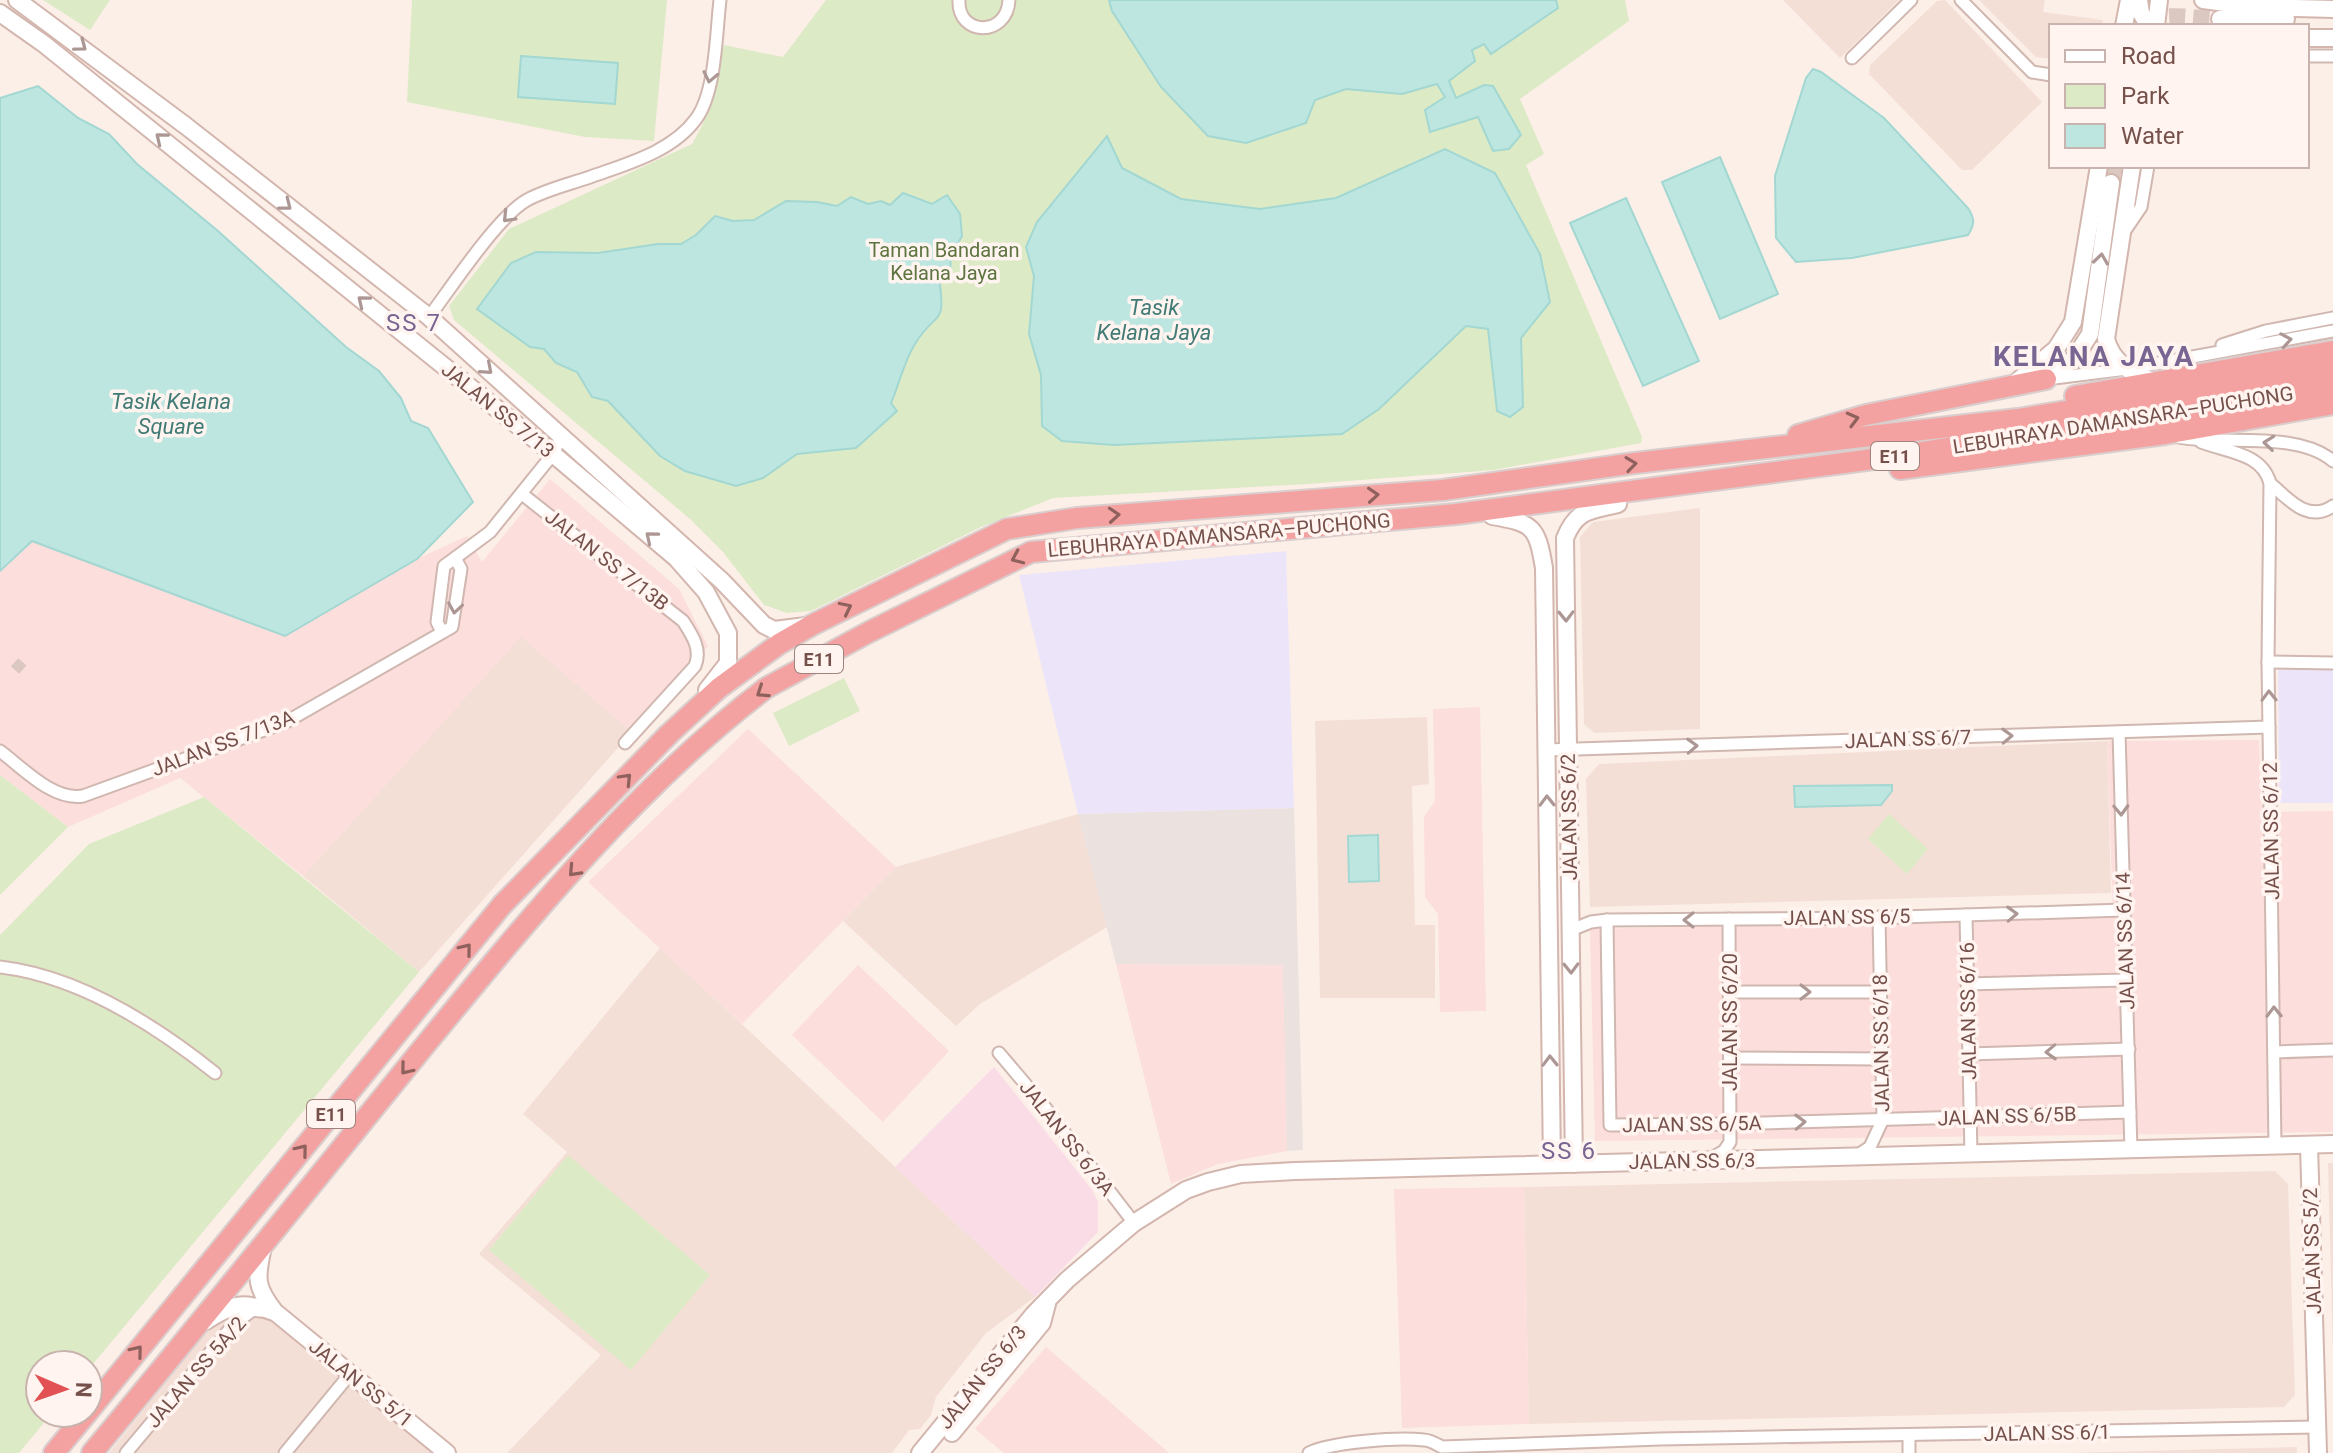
<svg xmlns="http://www.w3.org/2000/svg" width="2333" height="1453" font-family="Roboto,sans-serif">
	<style>
		.residential { fill: #f4dfd7 }
		.commercial { fill: #fcdedc }
		.industrial { fill: #ebe1de }
		.education { fill: #ece5f9 }
		.medical { fill: #fadce7 }
		.green { fill: #ddeac6 }
		.water { fill: #bde6e1; stroke: #a3d7d2; stroke-width: 2 }
		.lines { fill: none; stroke-linecap: round; stroke-linejoin: round }
		.street-tunnel { stroke: #dac8c1; stroke-width: 11; stroke-dasharray: 11 5.5; stroke-linecap: butt }
		.secondary-tunnel { stroke: #dac8c1; stroke-width: 16; stroke-dasharray: 16 8; stroke-linecap: butt }
		.street-casing { stroke: #d0b7b0; stroke-width: 15 }
		.secondary-casing { stroke: #d3b6ae; stroke-width: 20 }
		.highway-casing { stroke: #d9cecd; stroke-width: 24 }
		.street { stroke: #fff; stroke-width: 11 }
		.secondary { stroke: #fff; stroke-width: 16 }
		.highway { stroke: #f4a2a1; stroke-width: 20 }
		.oneway { stroke: #ad9794 }
		.oneway2 { stroke: #8f615d }
		.labels { text-anchor: middle; dominant-baseline: central; stroke-width: 7; stroke-linejoin: round; paint-order: stroke }
		.shield { fill: #fff4ef; stroke: #9f827d; stroke-width: 2 }
		.shield-label { font-size: 18px; font-weight: bold; fill: #76514c }
		.park-label { font-size: 20px; fill: #5e7541; stroke: #fff4ef }
		.street-label { font-size: 20px; fill: #76514c; stroke: #fff4ef }
		.water-label { font-size: 22px; font-style: italic; fill: #407b76; stroke: #fff4ef }
		.quarter-label { font-size: 24px; letter-spacing: 2px; fill: #786592; stroke: #fff4ef }
		.district-label { font-size: 28px; font-weight: bold; letter-spacing: 2px; fill: #786592; stroke: #fff4ef }
	</style>
	<rect width="100%" height="100%" fill="#fcefe8"/>
	<g class="residential">
		<path d="M1783 0H1899L1840 58Z"/>
		<path d="M1945 0 2042 102 1972 170H1962L1869 74 1870 65 1937 1Z"/>
		<path d="M1979 0H2045L2043 12 2103 20 2102 26H2051V59L2036 57Z"/>
		<path d="M1700 508V729L1594 733 1584 724 1580 537 1593 522Z"/>
		<path d="M521 636 632 732 419 972 303 876Z"/>
		<path d="M1427 717 1429 784 1412 786 1415 925H1435V998H1320L1315 721Z"/>
		<path d="M2107 741 2111 893 1590 907 1586 779 1599 764Z"/>
		<path d="M1078 814 1107 927 980 1004 956 1026 843 921 896 867Z"/>
		<path d="M660 948 1035 1297 986 1333 936 1397 931 1415 920 1429 909 1430 892 1453H507L601 1355 479 1254 567 1152 523 1114Z"/>
		<path d="M2328 1163H2333V1354Z"/>
		<path d="M2275 1171 2288 1184 2295 1395 2284 1407 1529 1424 1524 1187Z"/>
		<path d="M231 1311 268 1317 432 1453H109L219 1316Z"/>
		<path d="M2297 1447V1453H2065Z"/>
	</g>
	<g class="commercial">
		<path d="M550 479 679 589 708 646 632 732 521 637 303 876 180 778 68 827 0 775V571L32 540 285 636 417 559 467 536 482 562Z"/>
		<path d="M1480 707 1486 1011 1440 1012 1438 914 1425 897 1424 817 1435 801 1433 709Z"/>
		<path d="M748 729 896 867 742 1024 588 882Z"/>
		<path d="M2259 740 2262 812 2333 811V1132L1595 1141 1590 929 2113 917 2107 741Z"/>
		<path d="M1116 964 1284 965 1287 1151 1218 1164 1171 1184Z"/>
		<path d="M858 965 949 1051 883 1122 792 1035Z"/>
		<path d="M1524 1187 1529 1424 1402 1428 1394 1189Z"/>
		<path d="M1046 1347 1169 1453H1004L975 1429Z"/>
		<path d="M2288 1420V1432L1790 1445V1432Z"/>
	</g>
	<path class="industrial" d="M1294 808 1303 1150 1287 1151 1283 965 1116 964 1078 814Z"/>
	<g class="education">
		<path d="M1286 551 1294 808 1078 814 1019 575Z"/>
		<path d="M2278 670H2333V803H2279Z"/>
	</g>
	<path class="medical" d="M994 1067 1093 1191 1098 1202V1232L1035 1297 895 1167Z"/>
	<g class="green">
		<path d="M43 0H110L90 30Z"/>
		<path d="M412 0H667L654 141 585 137 407 102Z"/>
		<path d="M826 0H1625L1629 21 1520 99 1544 154 1526 165 1642 437 1641 443 1494 470 1308 484 1053 498 981 527 811 611 787 613 764 605 723 552 690 519 454 320 449 306 509 229 692 144 703 124 724 45 783 57Z"/>
		<path d="M844 678 860 711 789 746 773 713Z"/>
		<path d="M0 775 68 827 0 895Z"/>
		<path d="M204 797 419 972 88 1370V1365H40V1413H52L19 1453H0V935L89 844Z"/>
		<path d="M1889 814 1928 849 1907 874 1868 839Z"/>
		<path d="M568 1155 710 1275 631 1370 489 1250Z"/>
	</g>
	<g class="water">
		<path d="M1109 0H1556L1558 8 1491 54 1484 44 1472 50 1475 61 1449 81 1456 98 1484 85 1493 86 1521 135 1509 149 1493 151 1478 117 1430 132 1425 110 1445 97 1437 84 1402 94 1346 89 1315 100 1306 123 1246 143 1208 136 1161 87 1112 11Z"/>
		<path d="M521 56 618 63 615 104 518 97Z"/>
		<path d="M1813 69 1821 72 1884 118 1968 208C1975 219 1975 224 1968 235L1852 258 1796 262 1776 238 1775 176 1806 78Z"/>
		<path d="M38 86 78 118 109 134 137 164 218 231 346 347 379 371 401 398 411 421 428 428 473 502 417 559 285 636 32 541 0 571V98Z"/>
		<path d="M1107 136 1122 168 1181 199 1260 209 1336 198 1445 149 1495 173 1540 254 1550 302 1521 338 1523 407 1510 417 1497 411 1488 329 1466 326 1379 409 1342 434 1114 445 1062 441 1042 426 1041 375 1029 334 1034 276 1026 247 1037 222Z"/>
		<path d="M1720 157 1778 294 1720 319 1662 182Z"/>
		<path d="M903 193 932 204 947 195 960 214 962 236 951 255 950 272 939 279C947 328 935 310 915 344 904 361 899 385 891 403L897 411 856 448 797 454 763 478 736 486 685 471 660 456 608 401 592 397 577 372 556 363 544 349 530 347 477 309 511 263 536 252 598 253 658 244H681L696 235 715 216 733 221 754 220 786 201 817 202 837 206 851 197 868 204 881 201 890 205Z"/>
		<path d="M1626 198 1699 361 1643 386 1570 223Z"/>
		<path d="M1892 785V791L1881 805 1795 807 1794 786Z"/>
		<path d="M1378 835 1379 881 1349 882 1348 836Z"/>
	</g>
	<g class="lines">
		<path class="street-tunnel" d="M15 670 24 660"/>
		<g class="secondary-tunnel">
			<path d="M2146 22C2167 11 2198 19 2220 19"/>
			<path d="M2111 183 2114 166"/>
		</g>
		<g class="street-casing">
			<g id="street">
				<path d="M959 0C957 36 1007 38 1009 0"/>
				<path d="M1961 0 2032 72 2051 75"/>
				<path d="M2307 56H2333"/>
				<path d="M1852 58 1911 0"/>
				<path d="M2124 232 2141 207 2148 166"/>
				<path d="M429 317C451 288 497 217 527 200 545 190 570 184 590 177 626 164 672 152 696 119 716 92 716 33 720 0"/>
				<path d="M2222 345 2266 331 2333 318"/>
				<path d="M2046 379 2127 369 2333 331"/>
				<path d="M2178 437C2224 446 2296 430 2333 461"/>
				<path d="M2201 442C2227 452 2262 453 2270 483L2268 662 2275 1146"/>
				<path d="M2270 483C2289 500 2308 523 2333 506"/>
				<path d="M522 494 683 621C692 635 702 649 695 666L625 743"/>
				<path d="M455 558 490 532 553 454 562 435"/>
				<path d="M2268 662 2333 663"/>
				<path d="M2119 732 2131 1151"/>
				<path d="M1546 750 2269 727"/>
				<path d="M0 751C23 768 53 801 83 796L286 722 452 627 461 569 455 558 444 566 437 622 442 632"/>
				<path d="M1966 915 1971 1155"/>
				<path d="M1607 920 1610 1125 1730 1124 2130 1112"/>
				<path d="M1571 930 1591 922 1607 920 1871 918 2124 910"/>
				<path d="M0 967C78 976 155 1025 215 1073"/>
				<path d="M1967 984 2126 980"/>
				<path d="M1729 992H1880"/>
				<path d="M2275 1052 2333 1050"/>
				<path d="M999 1053 1044 1106 1134 1223"/>
				<path d="M1969 1054 2129 1049"/>
				<path d="M1730 1058 1882 1059"/>
				<path d="M1858 1155 1870 1147 1883 1119 1879 917"/>
				<path d="M1712 1158 1724 1151 1730 1142 1729 919"/>
				<path d="M1909 1436V1453"/>
				<path d="M126 1453 234 1324 253 1310 260 1311"/>
				<path d="M285 1453 350 1374"/>
				<path d="M1309 1453C1331 1442 1398 1437 1424 1440 1430 1440 1436 1444 1442 1447L1660 1439 2317 1427"/>
			</g>
		</g>
		<g class="secondary-casing">
			<g id="secondary">
				<path d="M17 0 186 126 429 317 722 581 764 625 774 630 806 626"/>
				<path d="M2139 0 2141 13 2149 26"/>
				<path d="M2203 0 2255 7 2333 9"/>
				<path d="M0 13 44 44 553 454 676 558 706 592 728 633V663L707 690"/>
				<path d="M2220 19H2286"/>
				<path d="M2124 26 2129 0"/>
				<path d="M2156 26 2159 0"/>
				<path d="M2307 38H2333"/>
				<path d="M2132 166 2106 339C2112 362 2131 374 2153 381"/>
				<path d="M2046 379 2074 359 2090 334 2111 183"/>
				<path d="M2013 385 2056 349 2073 322 2099 166"/>
				<path d="M1492 516C1533 523 1537 526 1544 568L1552 1164"/>
				<path d="M2309 1145 2318 1453"/>
				<path d="M1574 1164 1565 538C1577 509 1590 511 1618 504"/>
				<path d="M263 1247C256 1278 255 1287 275 1312L447 1453"/>
				<path d="M206 1321C234 1303 242 1301 274 1312"/>
				<path d="M952 1433 1042 1323 1047 1304"/>
				<path d="M920 1453 1033 1315 1067 1280 1134 1223 1186 1190 1208 1182 1241 1174 1295 1171 2333 1144"/>
			</g>
		</g>
		<g class="highway-casing">
			<g id="highway">
				<path d="M2075 396 2333 351"/>
				<path d="M1798 435 1866 415 2046 379"/>
				<path d="M1900 469 2165 434 2333 404"/>
				<path d="M88 1412 502 905 669 734 719 688 779 644 812 625 1007 529 1077 518 1443 490 1635 463 2018 419 2333 367"/>
				<path d="M54 1453 87 1413"/>
				<path d="M92 1453C202 1321 309 1188 417 1055 522 927 633 789 766 688L869 632 1031 552 1456 514 1904 455 2333 387"/>
			</g>
		</g>
		<use href="#street" class="street"/>
		<use href="#secondary" class="secondary"/>
		<use href="#highway" class="highway"/>
	</g>
	<defs><path id="oneway-chevron" d="M-2-3.5L2.5 0L-2 3.5" fill="none" stroke-width="1.6" stroke-linecap="round" stroke-linejoin="round" transform="scale(2)"/></defs>
	<g class="oneway">
		<use href="#oneway-chevron" transform="translate(81 46) rotate(37)"/>
		<use href="#oneway-chevron" transform="translate(710 77) rotate(102)"/>
		<use href="#oneway-chevron" transform="translate(161 138) rotate(-141)"/>
		<use href="#oneway-chevron" transform="translate(286 205) rotate(38)"/>
		<use href="#oneway-chevron" transform="translate(508 217) rotate(134)"/>
		<use href="#oneway-chevron" transform="translate(2101 259) rotate(-82)"/>
		<use href="#oneway-chevron" transform="translate(363 301) rotate(-141)"/>
		<use href="#oneway-chevron" transform="translate(2286 340) rotate(-10)"/>
		<use href="#oneway-chevron" transform="translate(487 369) rotate(41)"/>
		<use href="#oneway-chevron" transform="translate(2269 443) rotate(-174)"/>
		<use href="#oneway-chevron" transform="translate(651 537) rotate(-140)"/>
		<use href="#oneway-chevron" transform="translate(455 608) rotate(99)"/>
		<use href="#oneway-chevron" transform="translate(1566 616) rotate(89)"/>
		<use href="#oneway-chevron" transform="translate(2269 696) rotate(-91)"/>
		<use href="#oneway-chevron" transform="translate(2007 736) rotate(-2)"/>
		<use href="#oneway-chevron" transform="translate(1692 746) rotate(-2)"/>
		<use href="#oneway-chevron" transform="translate(1547 801) rotate(-91)"/>
		<use href="#oneway-chevron" transform="translate(2121 810) rotate(88)"/>
		<use href="#oneway-chevron" transform="translate(2012 914) rotate(-2)"/>
		<use href="#oneway-chevron" transform="translate(1689 920) rotate(180)"/>
		<use href="#oneway-chevron" transform="translate(1571 968) rotate(89)"/>
		<use href="#oneway-chevron" transform="translate(1805 992)"/>
		<use href="#oneway-chevron" transform="translate(2274 1012) rotate(-91)"/>
		<use href="#oneway-chevron" transform="translate(2051 1052) rotate(178)"/>
		<use href="#oneway-chevron" transform="translate(1550 1061) rotate(-91)"/>
		<use href="#oneway-chevron" transform="translate(1800 1122) rotate(-2)"/>
	</g>
	<g class="oneway2">
		<use href="#oneway-chevron" transform="translate(1853 419) rotate(-15)"/>
		<use href="#oneway-chevron" transform="translate(1631 464) rotate(-8)"/>
		<use href="#oneway-chevron" transform="translate(1373 495) rotate(-4)"/>
		<use href="#oneway-chevron" transform="translate(1114 515) rotate(-4)"/>
		<use href="#oneway-chevron" transform="translate(1017 558) rotate(156)"/>
		<use href="#oneway-chevron" transform="translate(846 608) rotate(-26)"/>
		<use href="#oneway-chevron" transform="translate(762 692) rotate(146)"/>
		<use href="#oneway-chevron" transform="translate(626 779) rotate(-46)"/>
		<use href="#oneway-chevron" transform="translate(574 871) rotate(133)"/>
		<use href="#oneway-chevron" transform="translate(466 949) rotate(-51)"/>
		<use href="#oneway-chevron" transform="translate(406 1069) rotate(129)"/>
		<use href="#oneway-chevron" transform="translate(302 1150) rotate(-51)"/>
		<use href="#oneway-chevron" transform="translate(137 1351) rotate(-51)"/>
	</g>
	<g class="labels">
		<g class="shield">
			<rect x="1871" y="442" width="48" height="28" rx="6"/>
			<rect x="795" y="645" width="48" height="28" rx="6"/>
			<rect x="307" y="1100" width="48" height="28" rx="6"/>
		</g>
		<g class="shield-label">
			<text x="1895" y="456">E11</text>
			<text x="819" y="659">E11</text>
			<text x="331" y="1114">E11</text>
		</g>
		<g class="park-label">
			<text x="944" y="250">Taman Bandaran<tspan x="944" dy="23">Kelana Jaya</tspan></text>
		</g>
		<g class="street-label">
			<text transform="translate(498 410) rotate(39)">JALAN SS 7/13</text>
			<text transform="translate(2123 420) rotate(-9)">LEBUHRAYA DAMANSARA–PUCHONG</text>
			<text transform="translate(1219 535) rotate(-5)">LEBUHRAYA DAMANSARA–PUCHONG</text>
			<text transform="translate(607 560) rotate(38)">JALAN SS 7/13B</text>
			<text transform="translate(1908 739) rotate(-2)">JALAN SS 6/7</text>
			<text transform="translate(223 743) rotate(-21)">JALAN SS 7/13A</text>
			<text transform="translate(1569 817) rotate(-91)">JALAN SS 6/2</text>
			<text transform="translate(2271 831) rotate(-91)">JALAN SS 6/12</text>
			<text transform="translate(1847 917) rotate(-1)">JALAN SS 6/5</text>
			<text transform="translate(2125 941) rotate(-92)">JALAN SS 6/14</text>
			<text transform="translate(1968 1011) rotate(-91)">JALAN SS 6/16</text>
			<text transform="translate(1730 1022) rotate(-90)">JALAN SS 6/20</text>
			<text transform="translate(1881 1043) rotate(-91)">JALAN SS 6/18</text>
			<text transform="translate(2007 1116) rotate(-2)">JALAN SS 6/5B</text>
			<text transform="translate(1692 1124) rotate(-1)">JALAN SS 6/5A</text>
			<text transform="translate(1067 1138) rotate(52)">JALAN SS 6/3A</text>
			<text transform="translate(1692 1161) rotate(-1)">JALAN SS 6/3</text>
			<text transform="translate(2312 1251) rotate(-92)">JALAN SS 5/2</text>
			<text transform="translate(196 1372) rotate(-49)">JALAN SS 5A/2</text>
			<text transform="translate(982 1377) rotate(-51)">JALAN SS 6/3</text>
			<text transform="translate(361 1383) rotate(39)">JALAN SS 5/1</text>
			<text transform="translate(2047 1433) rotate(-1)">JALAN SS 6/1</text>
		</g>
		<g class="water-label">
			<text x="1154" y="307">Tasik<tspan x="1154" dy="25">Kelana Jaya</tspan></text>
			<text x="171" y="401">Tasik Kelana<tspan x="171" dy="25">Square</tspan></text>
		</g>
		<g class="quarter-label">
			<text x="414" y="323">SS 7</text>
			<text x="1569" y="1151">SS 6</text>
		</g>
		<g class="district-label">
			<text x="2094" y="356">KELANA JAYA</text>
		</g>
	</g>
	<rect x="2049" y="24" width="260" height="144" fill="#fff4ef" stroke="#c8b3ae" stroke-width="2"/>
	<rect x="2065" y="50" width="40" height="12" fill="#ffffff" stroke="#c8b3ae" stroke-width="2"/>
	<text x="2121" y="64" font-size="24" fill="#76514c">Road</text>
	<rect x="2065" y="84" width="40" height="24" fill="#ddeac6" stroke="#c8b3ae" stroke-width="2"/>
	<text x="2121" y="104" font-size="24" fill="#76514c">Park</text>
	<rect x="2065" y="124" width="40" height="24" fill="#bde6e1" stroke="#c8b3ae" stroke-width="2"/>
	<text x="2121" y="144" font-size="24" fill="#76514c">Water</text>
	<g transform="translate(64 1389) rotate(92)"><circle r="38" fill="#fff4ef" stroke="#c8b3ae" stroke-width="2"/>
	<path d="M0-6L14 30L0 20L-14 30Z" fill="#e25154"/>
	<text y="-12" font-size="22" font-weight="bold" text-anchor="middle" fill="#76514c">N</text>
	</g>
</svg>
